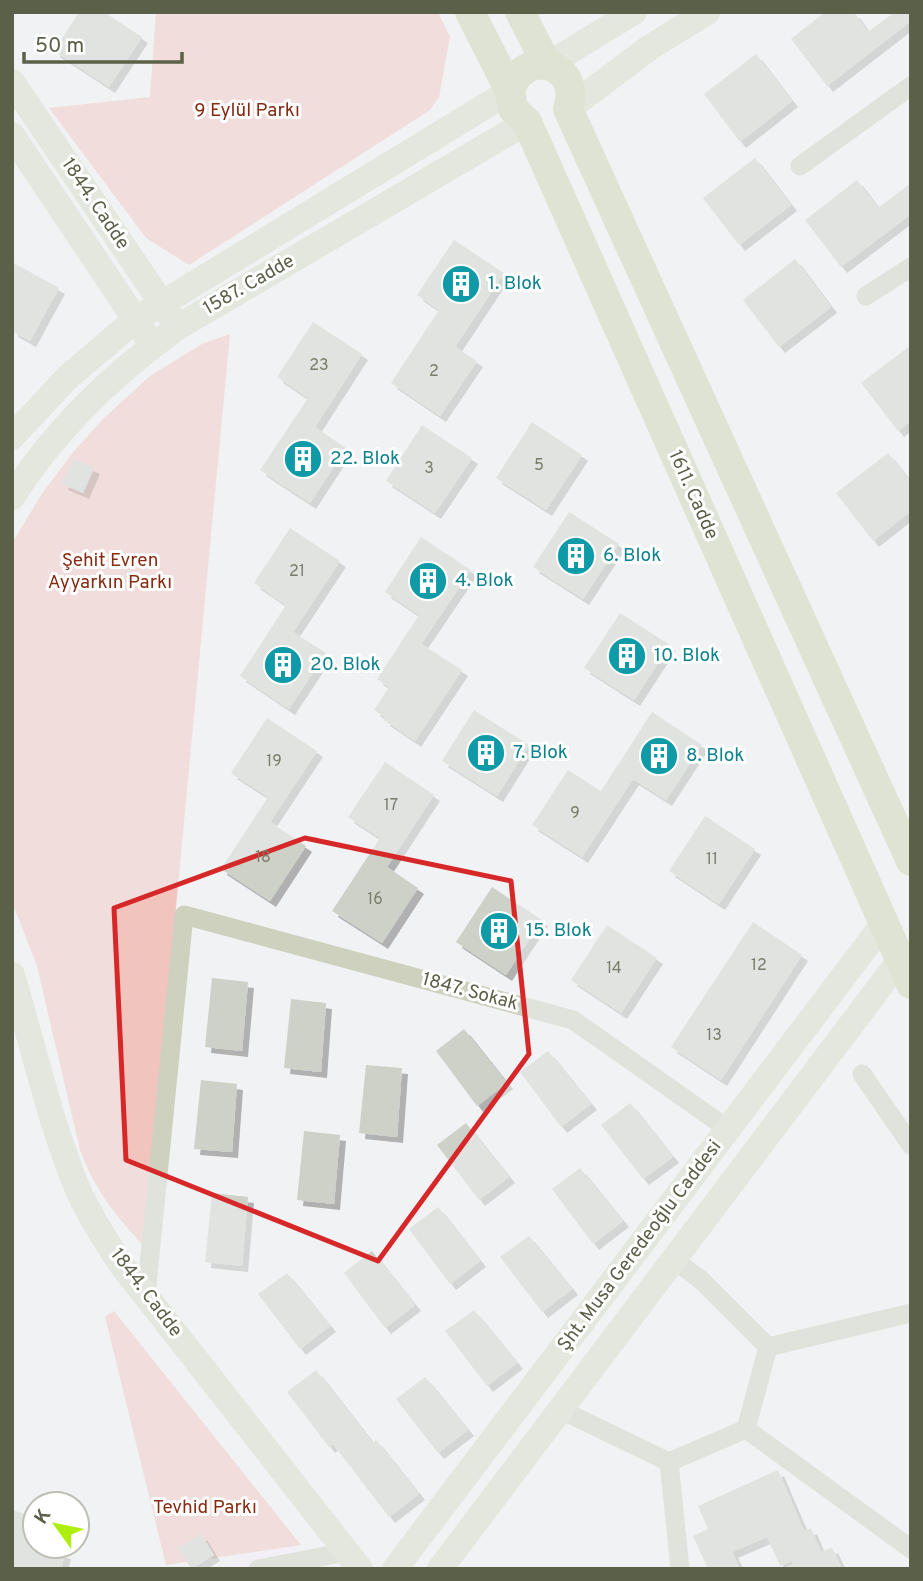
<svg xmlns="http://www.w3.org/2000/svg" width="923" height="1581" font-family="Overpass,sans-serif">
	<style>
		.commercial { fill: #f3ebfd }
		.green { fill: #f2c4be }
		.building { fill: #cdd1c8; filter: url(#shadow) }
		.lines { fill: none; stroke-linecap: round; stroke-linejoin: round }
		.street { stroke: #cdd1be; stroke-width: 19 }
		.secondary { stroke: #d5dac3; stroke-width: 26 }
		.primary { stroke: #cad1af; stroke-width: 30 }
		.marked { fill: none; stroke: #d62828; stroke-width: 5; stroke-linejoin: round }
		.labels { text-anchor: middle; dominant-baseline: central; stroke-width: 6; stroke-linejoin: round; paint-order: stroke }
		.number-label { font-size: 16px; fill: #787c68 }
		.park-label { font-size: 19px; fill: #872c12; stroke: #fff }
		.street-label { font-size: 19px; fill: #5b6048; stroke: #fff }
		.culture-label { font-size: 19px; fill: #0d838f; stroke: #fff; text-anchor: start }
	</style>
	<defs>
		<filter id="shadow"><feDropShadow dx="6" dy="6" stdDeviation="0" flood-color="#0004"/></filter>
	</defs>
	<rect width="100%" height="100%" fill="#f1f2f3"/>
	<path class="commercial" d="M257 1523 306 1556 316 1569H235L231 1561Z"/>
	<g class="green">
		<path d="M156 12H438L450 37 439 97 430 110 189 265 146 238 49 108 150 97Z"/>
		<path d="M230 334 144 1246C116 1217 94 1188 80 1150L37 966 12 902V543L43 492 75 450 103 419 150 376 202 344Z"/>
		<path d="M114 1311 301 1545 166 1565 105 1317Z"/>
	</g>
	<g class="building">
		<path d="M79 12H104L142 37 109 87 54 51Z"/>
		<path d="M825 12H854L868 32 895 12H911V21L827 86 791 39Z"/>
		<path d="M756 54 792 101 740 142 704 94Z"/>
		<path d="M755 158 791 205 739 245 703 198Z"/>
		<path d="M857 180 878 208 911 183V214L841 267 805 220Z"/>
		<path d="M454 240 504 273 455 347 477 361 440 416 391 383 439 310 417 295Z"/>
		<path d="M795 259 831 307 779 347 743 300Z"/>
		<path d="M12 262 59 288 30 341 12 331Z"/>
		<path d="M313 322 362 354 315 427 346 448 310 503 260 470 308 398 277 377Z"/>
		<path d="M911 345V421L898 431 861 383Z"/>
		<path d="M532 422 582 455 546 510 496 478Z"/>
		<path d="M422 425 472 458 435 513 386 481Z"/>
		<path d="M888 453 911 482V511L873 541 836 493Z"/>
		<path d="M73 459 94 468 83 493 62 484Z"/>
		<path d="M569 512 619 544 583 599 533 567Z"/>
		<path d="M290 528 340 561 293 632 326 653 289 709 240 676 286 605 254 583Z"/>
		<path d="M421 537 471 570 421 644 462 670 415 741 384 720 386 718 374 710 389 687 377 679 419 615 385 592Z"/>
		<path d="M620 613 670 645 634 700 584 668Z"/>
		<path d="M474 710 529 745 497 796 442 761Z"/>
		<path d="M652 712 702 745 666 800 633 779 582 857 532 825 568 770 601 791Z"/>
		<path d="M267 718 317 751 270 822 306 846 270 901 221 869 268 797 231 773Z"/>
		<path d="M385 762 434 795 387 867 418 888 382 943 332 911 380 838 348 817Z"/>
		<path d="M705 816 755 849 719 904 669 871Z"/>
		<path d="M492 887 542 920 506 975 456 942Z"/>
		<path d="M753 922 802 955 721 1080 671 1047Z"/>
		<path d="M607 925 657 958 621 1013 571 980Z"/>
		<path d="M212 978 248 982 242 1051 205 1047Z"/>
		<path d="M291 999 326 1003 321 1072 284 1068Z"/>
		<path d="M464 1029 507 1083 477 1106 436 1051Z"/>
		<path d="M548 1051 591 1104 561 1127 520 1072Z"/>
		<path d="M366 1065 402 1068 397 1137 359 1133Z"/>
		<path d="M201 1080 237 1084 232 1152 194 1149Z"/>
		<path d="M630 1103 673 1157 643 1179 601 1125Z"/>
		<path d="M466 1123 509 1177 479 1200 437 1145Z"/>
		<path d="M304 1131 340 1135 334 1204 297 1200Z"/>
		<path d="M580 1168 623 1221 593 1244 552 1189Z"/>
		<path d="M212 1193 248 1197 242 1266 205 1262Z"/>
		<path d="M438 1207 480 1261 450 1284 409 1229Z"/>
		<path d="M529 1236 572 1289 542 1312 500 1257Z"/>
		<path d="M372 1251 415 1305 385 1328 344 1273Z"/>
		<path d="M287 1273 330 1326 300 1349 258 1294Z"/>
		<path d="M474 1310 517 1363 487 1386 445 1331Z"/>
		<path d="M316 1370 373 1443 376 1440 419 1494 389 1517 333 1444 329 1447 287 1392Z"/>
		<path d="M425 1377 468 1430 438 1453 396 1399Z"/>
		<path d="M778 1470 804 1531 811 1528 821 1552 832 1547 842 1569H782L793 1564 792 1561 780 1566 767 1537 732 1552 740 1569H708L693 1536 708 1529 698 1506Z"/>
		<path d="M12 1510 35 1517V1546L65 1553 61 1569H12Z"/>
		<path d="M201 1534 214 1555 191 1569 178 1548Z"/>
	</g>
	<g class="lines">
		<g class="street">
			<path d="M800 166 911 86"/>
			<path d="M866 296 911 267"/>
			<path d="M862 1074 911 1145"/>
			<path d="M146 1295 184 915 573 1020 728 1129"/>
			<path d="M768 1347 911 1313"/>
			<path d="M561 1410 669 1462 746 1429 768 1347 700 1279 674 1260"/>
			<path d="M746 1429 911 1549"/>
			<path d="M669 1462 680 1569"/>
			<path d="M258 1569 347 1552"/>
		</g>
		<g class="secondary">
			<path d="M547 65 634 12"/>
			<path d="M12 82 171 317"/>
			<path d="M568 109 649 48 707 12"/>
			<path d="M12 135 145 334"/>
			<path d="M12 437 67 378 135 320 510 91"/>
			<path d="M12 497C55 429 113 374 178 327L527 122"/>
			<path d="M12 975C33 1045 50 1123 78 1190 90 1216 105 1240 121 1264L360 1569"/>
			<path d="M395 1569 884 923"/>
			<path d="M440 1569 900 960"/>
		</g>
		<g class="primary">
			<path d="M470 12 510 91 513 109 527 122 911 984"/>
			<path d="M520 12 547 65"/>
			<path d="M510 91C524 45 583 64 568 109L911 861"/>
		</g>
	</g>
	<path d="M0 0H923V1581H0ZM305 838 511 881 529 1054 378 1261 126 1160 114 908Z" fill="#f1f2f3" fill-opacity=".55" fill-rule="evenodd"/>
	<path class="marked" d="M305 838 511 881 529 1054 378 1261 126 1160 114 908Z"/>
	<defs>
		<g id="building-disc" transform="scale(2.0125)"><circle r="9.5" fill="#0f9aa8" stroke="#fff"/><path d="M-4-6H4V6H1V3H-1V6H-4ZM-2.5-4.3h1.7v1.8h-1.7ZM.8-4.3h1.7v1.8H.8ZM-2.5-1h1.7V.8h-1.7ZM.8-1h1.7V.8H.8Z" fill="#fff"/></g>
	</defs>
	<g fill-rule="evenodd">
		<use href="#building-disc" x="461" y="284"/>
		<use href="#building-disc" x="303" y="459"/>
		<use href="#building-disc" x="576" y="556"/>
		<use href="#building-disc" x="428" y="581"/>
		<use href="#building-disc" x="627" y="656"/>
		<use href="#building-disc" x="283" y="665"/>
		<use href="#building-disc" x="486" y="753"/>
		<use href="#building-disc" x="659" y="756"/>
		<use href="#building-disc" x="499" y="931"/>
	</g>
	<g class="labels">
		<g class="number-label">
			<text x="319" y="366">23</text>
			<text x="434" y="372">2</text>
			<text x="539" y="466">5</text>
			<text x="429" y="469">3</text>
			<text x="297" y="572">21</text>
			<text x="274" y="762">19</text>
			<text x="391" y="806">17</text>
			<text x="575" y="814">9</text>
			<text x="263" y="858">18</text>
			<text x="712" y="860">11</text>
			<text x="375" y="900">16</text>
			<text x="759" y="966">12</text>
			<text x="614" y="969">14</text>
			<text x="714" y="1036">13</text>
		</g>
		<g class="park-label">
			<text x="247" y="111">9 Eylül Parkı</text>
			<text x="110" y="561">Şehit Evren<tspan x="110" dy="22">Ayyarkın Parkı</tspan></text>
			<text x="205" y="1508">Tevhid Parkı</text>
		</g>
		<g class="street-label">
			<text transform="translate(95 204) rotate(56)">1844. Cadde</text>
			<text transform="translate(249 285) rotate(-30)">1587. Cadde</text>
			<text transform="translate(693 495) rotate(66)">1611. Cadde</text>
			<text transform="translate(470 992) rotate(15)">1847. Sokak</text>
			<text transform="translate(640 1246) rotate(-53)">Şht. Musa Geredeoğlu Caddesi</text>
			<text transform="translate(146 1293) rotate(53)">1844. Cadde</text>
		</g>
		<g class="culture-label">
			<text x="488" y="284">1. Blok</text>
			<text x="330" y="459">22. Blok</text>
			<text x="603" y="556">6. Blok</text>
			<text x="455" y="581">4. Blok</text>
			<text x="654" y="656">10. Blok</text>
			<text x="310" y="665">20. Blok</text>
			<text x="513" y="753">7. Blok</text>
			<text x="686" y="756">8. Blok</text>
			<text x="526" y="931">15. Blok</text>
		</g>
	</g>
	<rect width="923" height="1581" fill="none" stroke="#5b6048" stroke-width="28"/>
	<g transform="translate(56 1525) rotate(303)"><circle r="33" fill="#ffffff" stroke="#bdbfb6" stroke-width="2"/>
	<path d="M0-5L12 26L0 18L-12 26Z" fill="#afef0f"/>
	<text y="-10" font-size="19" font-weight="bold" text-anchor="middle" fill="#5b6048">K</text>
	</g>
	<path d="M24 52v10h158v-10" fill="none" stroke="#5b6048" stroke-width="3.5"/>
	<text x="35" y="52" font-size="21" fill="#5b6048" stroke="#ffffff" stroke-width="5" paint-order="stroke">50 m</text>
</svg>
